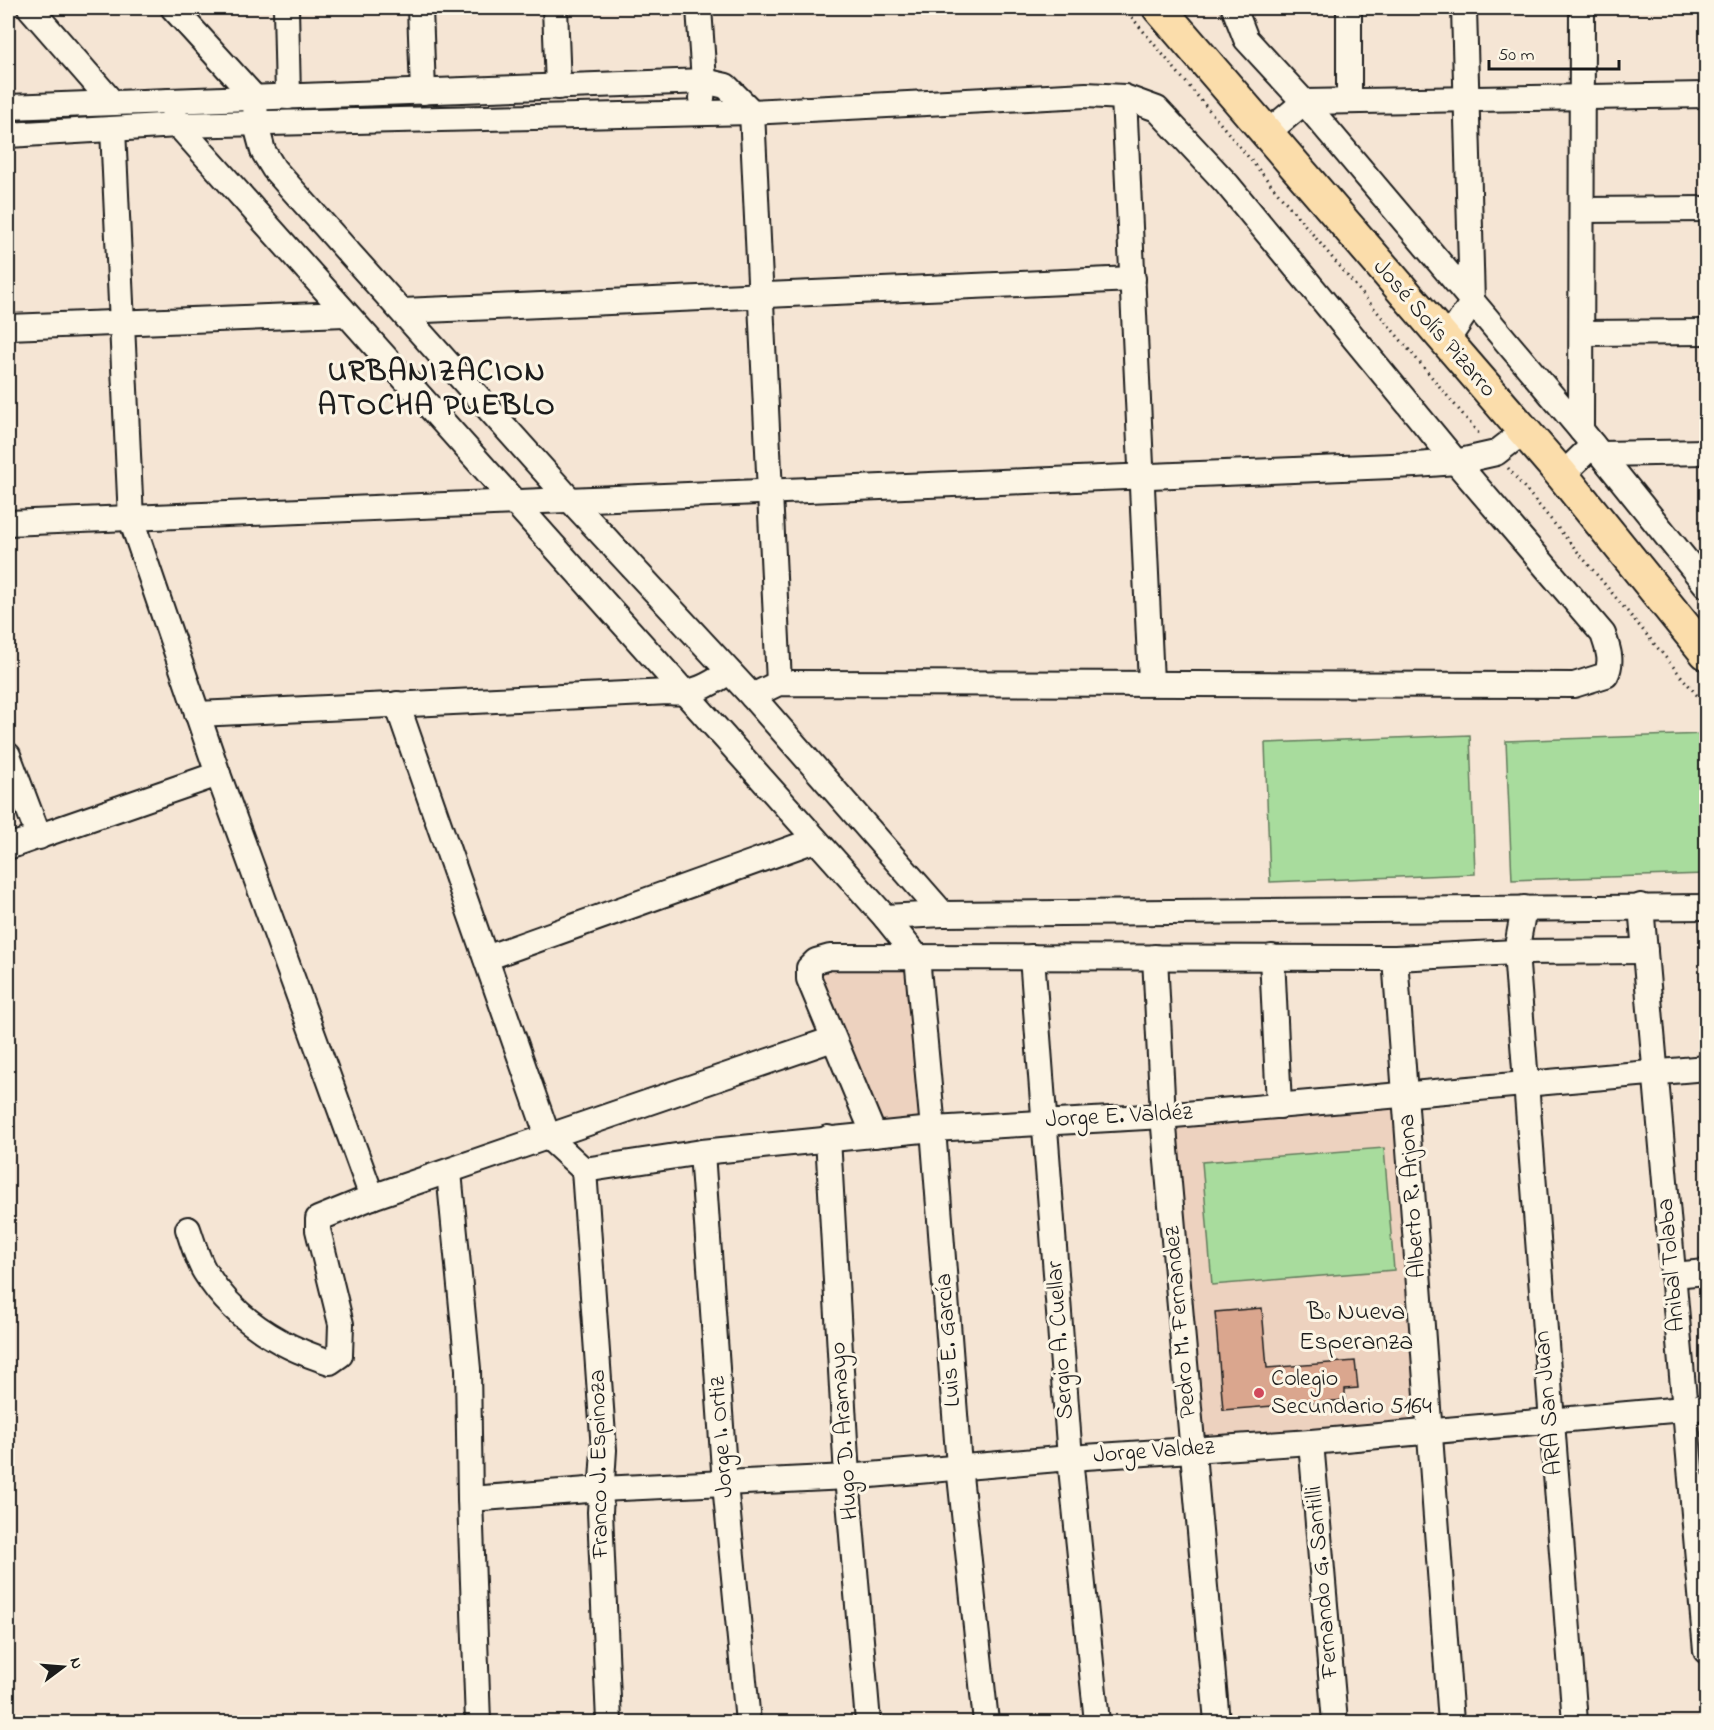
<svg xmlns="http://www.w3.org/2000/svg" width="1714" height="1730" font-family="'Indie Flower',sans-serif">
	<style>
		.built { fill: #edd2bf }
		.green { fill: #a8dc9d; stroke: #627c5c; stroke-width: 1.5 }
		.building { fill: #daa68e; stroke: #1c1c1c; stroke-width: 1.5 }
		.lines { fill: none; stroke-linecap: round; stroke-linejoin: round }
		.minor-casing { stroke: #1c1c1c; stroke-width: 28 }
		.major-casing { stroke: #1c1c1c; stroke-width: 36 }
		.path { stroke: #1c1c1c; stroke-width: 3; stroke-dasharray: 1.5 4.5; stroke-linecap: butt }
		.minor { stroke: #fcf5e5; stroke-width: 24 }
		.major { stroke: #fbddab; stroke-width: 32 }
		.poi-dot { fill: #d1495b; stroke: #fcf5e5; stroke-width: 2 }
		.labels { text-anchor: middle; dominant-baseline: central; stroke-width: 6; stroke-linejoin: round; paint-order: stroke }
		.street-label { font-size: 24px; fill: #1c1c1c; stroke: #fcf5e5 }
		.poi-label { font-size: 24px; fill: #1c1c1c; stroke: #fcf5e5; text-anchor: start }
		.neighbourhood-label { font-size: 26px; fill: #1c1c1c; stroke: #fcf5e5 }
		.district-label { font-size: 30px; font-weight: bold; letter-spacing: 1.5px; fill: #1c1c1c; stroke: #fcf5e5 }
	</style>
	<rect width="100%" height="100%" fill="#f5e5d4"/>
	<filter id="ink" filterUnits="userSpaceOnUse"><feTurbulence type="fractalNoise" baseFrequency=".0167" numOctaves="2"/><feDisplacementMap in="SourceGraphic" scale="12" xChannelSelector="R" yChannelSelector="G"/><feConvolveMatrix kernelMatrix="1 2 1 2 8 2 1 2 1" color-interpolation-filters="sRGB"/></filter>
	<g filter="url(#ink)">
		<g class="built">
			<path d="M916 958 932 1128 874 1134 811 968Z"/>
			<path d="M1405 1096 1426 1429 1194 1447 1165 1117Z"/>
		</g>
		<g class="green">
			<path d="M1706 734V874L1512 880 1506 741Z"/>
			<path d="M1470 735 1475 874 1270 882 1265 743Z"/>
			<path d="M1384 1148 1394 1270 1212 1285 1202 1162Z"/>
		</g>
		<path class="building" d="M1262 1308 1267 1368 1355 1361 1358 1388 1345 1389V1400L1223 1410 1215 1312Z"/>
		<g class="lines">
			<g class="minor-casing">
				<g id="minor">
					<path d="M30 8 112 102"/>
					<path d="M173 8 255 98 256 125 263 151 274 169 572 502 752 696 943 914"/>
					<path d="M286 8 288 97"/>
					<path d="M420 8 423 92"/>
					<path d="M555 8 558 87"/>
					<path d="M699 8 704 81 702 98"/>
					<path d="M1234 8 1246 39 1304 102 1581 430 1706 585"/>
					<path d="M1124 97 1151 682"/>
					<path d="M170 101 178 125 885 917 917 957 933 1129 959 1466 986 1722"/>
					<path d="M1349 101V8"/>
					<path d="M8 107 704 81 726 86 752 112 779 683"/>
					<path d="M113 129 131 519 218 774 372 1197 833 1039"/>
					<path d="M1266 134 1304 102 1706 95"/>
					<path d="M8 135 178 125 752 112 1086 95 1124 97 1157 109 1227 184 1456 462 1603 634C1608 649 1613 661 1606 675L1574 685 779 683 752 696"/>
					<path d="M1582 210 1706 209"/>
					<path d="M403 311 1133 279"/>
					<path d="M8 327 345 314"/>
					<path d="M1582 333 1706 332"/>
					<path d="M1446 342 1472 303 1464 8"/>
					<path d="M1581 430 1582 8"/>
					<path d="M1601 454 1706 452"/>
					<path d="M1562 475 1593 445"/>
					<path d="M8 523 1416 465 1456 462 1496 453 1523 432"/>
					<path d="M397 704 548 1137 584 1170"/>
					<path d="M197 714 669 692C694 695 709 685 729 672"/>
					<path d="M8 755 39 837"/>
					<path d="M8 847 218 774"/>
					<path d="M1641 906 1706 1651"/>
					<path d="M1524 908 1516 952 1575 1722"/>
					<path d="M885 917 943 914 1706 907"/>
					<path d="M1032 957 1070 1458 1097 1722"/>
					<path d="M1155 957 1163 1116 1217 1722"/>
					<path d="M1272 957 1279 1106"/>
					<path d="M486 958 815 840"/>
					<path d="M1395 958 1451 1722"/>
					<path d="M874 1135 809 979V968L816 961 830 957 1395 958 1516 952 1645 951"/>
					<path d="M828 1138 847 1477 868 1722"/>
					<path d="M702 1152 725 1484 748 1722"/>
					<path d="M584 1170 702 1152 933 1129 1163 1116 1706 1068"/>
					<path d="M584 1170 604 1450 600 1512 609 1722"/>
					<path d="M449 1172 468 1369 470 1499 478 1722"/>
					<path d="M188 1229C193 1243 197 1259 205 1272 234 1319 278 1346 330 1362L340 1355 341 1324 318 1230V1219L372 1197"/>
					<path d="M1673 1275 1706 1272"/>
					<path d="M1311 1442 1335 1722"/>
					<path d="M470 1499 601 1489 847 1477 1070 1458 1311 1442 1706 1407"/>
				</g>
			</g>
			<g class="major-casing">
				<path id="major" d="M1159 8 1562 475 1706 653"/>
			</g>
			<g class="path">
				<path d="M1124 8 1480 435"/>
				<path d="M1508 468 1706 706"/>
			</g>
			<use href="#minor" class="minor"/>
			<use href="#major" class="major"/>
		</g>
	</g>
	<circle class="poi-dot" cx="1259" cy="1393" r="6"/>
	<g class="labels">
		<g class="street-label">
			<text transform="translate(1434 329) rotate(49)">José Solís Pizarro</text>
			<text transform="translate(1119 1117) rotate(-3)">Jorge E. Valdéz</text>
			<text transform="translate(1413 1196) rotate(-94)">Alberto R. Arjona</text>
			<text transform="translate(1672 1265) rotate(-95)">Anibal Tolaba</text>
			<text transform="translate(1181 1322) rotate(-95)">Pedro M. Fernandez</text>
			<text transform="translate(949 1340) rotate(-94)">Luis E. García</text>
			<text transform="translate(1061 1340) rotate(-94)">Sergio A. Cuellar</text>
			<text transform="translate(1549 1403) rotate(-95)">ARA San Juan</text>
			<text transform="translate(845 1431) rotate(-94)">Hugo D. Aramayo</text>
			<text transform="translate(722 1437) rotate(-94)">Jorge I. Ortiz</text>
			<text transform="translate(1154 1452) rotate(-4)">Jorge Valdez</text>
			<text transform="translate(600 1464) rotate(-91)">Franco J. Espinoza</text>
			<text transform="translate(1323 1582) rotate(-95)">Fernando G. Santilli</text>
		</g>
		<g class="poi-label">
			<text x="1271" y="1379">Colegio<tspan x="1271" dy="28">Secundario 5164</tspan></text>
		</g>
		<g class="neighbourhood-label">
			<text x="1356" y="1313">Bº Nueva<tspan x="1356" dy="30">Esperanza</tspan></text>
		</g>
		<g class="district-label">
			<text x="437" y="373">URBANIZACION<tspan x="437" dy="34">ATOCHA PUEBLO</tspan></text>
		</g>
	</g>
	<rect width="1714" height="1730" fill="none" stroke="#fcf5e5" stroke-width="30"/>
	<rect x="15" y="15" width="1684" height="1700" fill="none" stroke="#1c1c1c" stroke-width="2" filter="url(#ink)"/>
	<g transform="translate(63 1667) rotate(74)" stroke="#fcf5e5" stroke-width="4.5" paint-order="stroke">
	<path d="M0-4.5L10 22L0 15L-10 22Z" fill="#1c1c1c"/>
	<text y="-9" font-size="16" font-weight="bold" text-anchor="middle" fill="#1c1c1c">N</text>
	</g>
	<path d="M1489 60v9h130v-9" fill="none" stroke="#1c1c1c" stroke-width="3"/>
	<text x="1498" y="60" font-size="18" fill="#1c1c1c" stroke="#fcf5e5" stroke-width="4.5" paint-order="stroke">50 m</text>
</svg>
